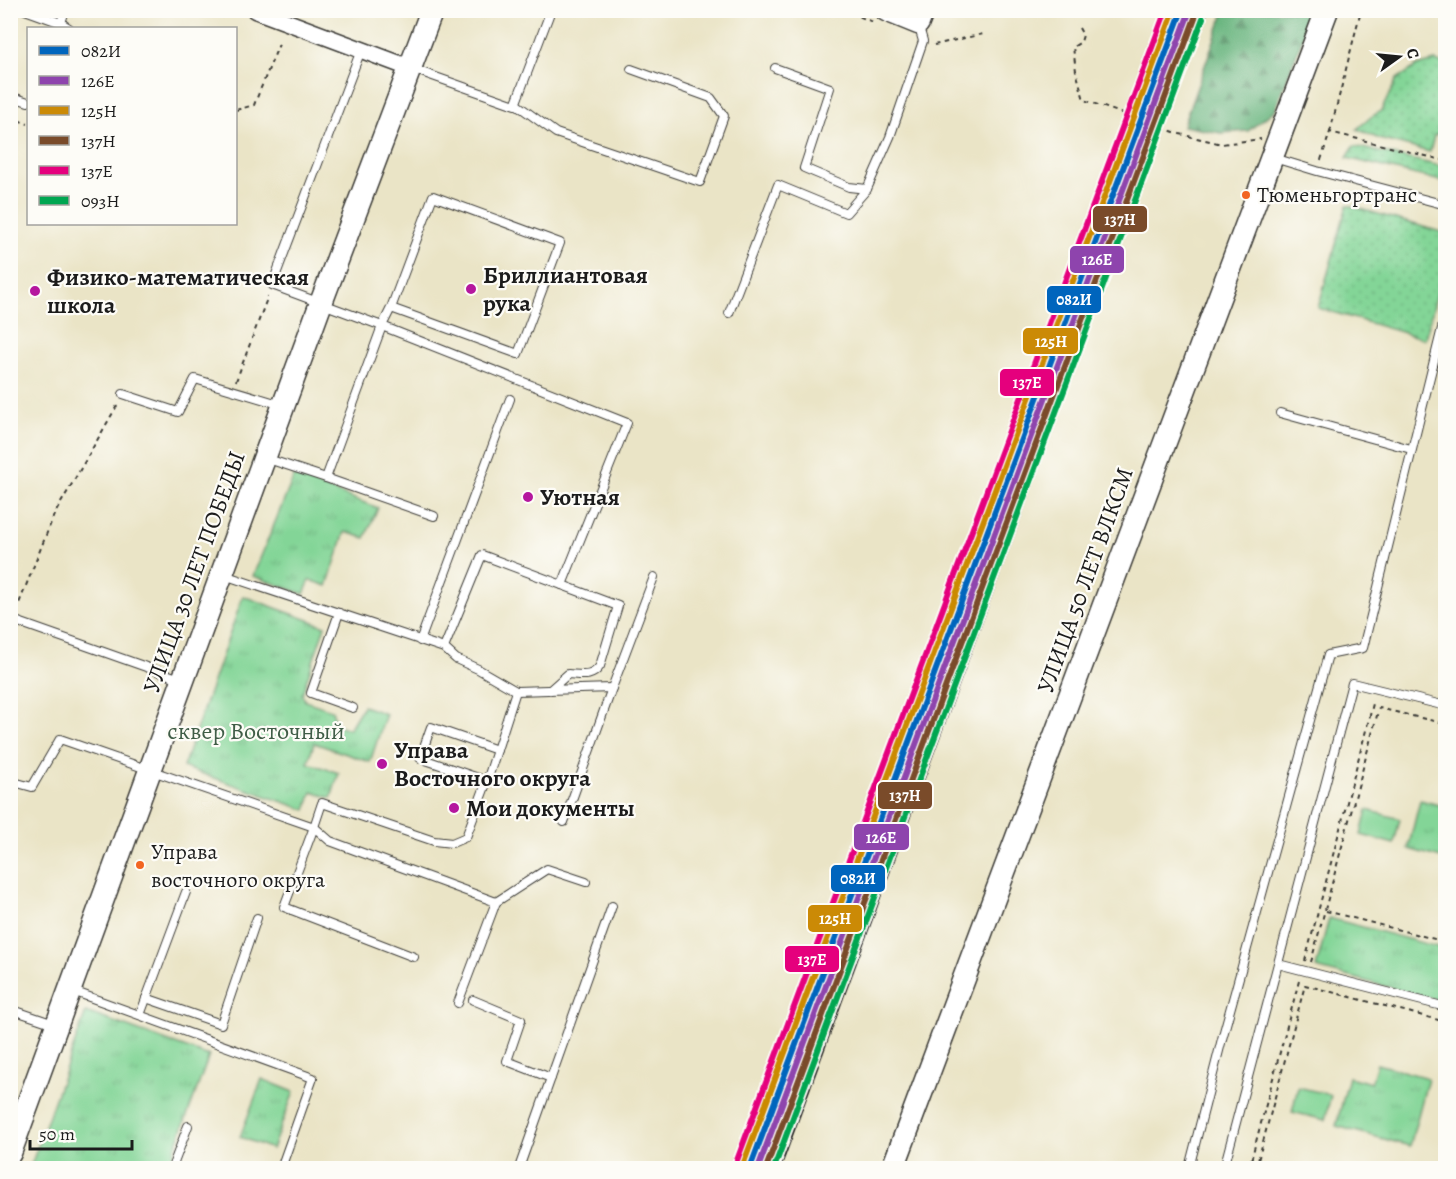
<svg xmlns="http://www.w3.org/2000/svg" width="1456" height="1179" font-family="Alegreya,serif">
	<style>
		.grass { fill: url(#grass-dots); stroke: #50785a; stroke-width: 1.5 }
		.forest { fill: url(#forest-firs); stroke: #43694e; stroke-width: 1.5 }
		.park { fill: url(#park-tufts); stroke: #50785a; stroke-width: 1.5 }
		.pitch { fill: #83d597; stroke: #50785a; stroke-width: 1.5 }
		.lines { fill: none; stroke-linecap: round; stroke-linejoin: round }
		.lane-casing { stroke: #3b3a36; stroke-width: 10 }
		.street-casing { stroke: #3b3a36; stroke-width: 19 }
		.secondary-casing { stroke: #3b3a36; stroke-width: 25 }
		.path { stroke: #3b3a36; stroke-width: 2; stroke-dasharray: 4.5 4.5; stroke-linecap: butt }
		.lane { stroke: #fff; stroke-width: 8 }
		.street { stroke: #fff; stroke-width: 16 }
		.secondary { stroke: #fff; stroke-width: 22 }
		.rail-casing { stroke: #1c1c1c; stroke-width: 6 }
		.rail { stroke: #fdfcf7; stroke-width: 4; stroke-dasharray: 11; stroke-linecap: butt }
		.rail-1-casing { stroke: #fdfcf7; stroke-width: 10 }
		.rail-2-casing { stroke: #fdfcf7; stroke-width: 10 }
		.rail-3-casing { stroke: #fdfcf7; stroke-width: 10 }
		.rail-4-casing { stroke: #fdfcf7; stroke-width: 10 }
		.rail-5-casing { stroke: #fdfcf7; stroke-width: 10 }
		.rail-6-casing { stroke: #fdfcf7; stroke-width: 10 }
		.rail-1 { stroke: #0065bd; stroke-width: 6 }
		.rail-2 { stroke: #8e44ad; stroke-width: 6 }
		.rail-3 { stroke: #cb8a06; stroke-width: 6 }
		.rail-4 { stroke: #7a4b2a; stroke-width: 6 }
		.rail-5 { stroke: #e5007d; stroke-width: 6 }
		.rail-6 { stroke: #00a651; stroke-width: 6 }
		.bus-dot { fill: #f26522; stroke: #fdfcf7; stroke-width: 2 }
		.poi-dot { fill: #b5179e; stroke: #fdfcf7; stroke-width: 2 }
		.labels { text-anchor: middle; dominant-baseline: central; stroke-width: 4.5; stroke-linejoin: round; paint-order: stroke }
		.bus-label { font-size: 22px; fill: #1c1c1c; stroke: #fdfcf7; text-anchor: start }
		.poi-label { font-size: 24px; font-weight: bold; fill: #1c1c1c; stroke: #fdfcf7; text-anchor: start }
		.street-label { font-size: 24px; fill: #1c1c1c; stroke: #fdfcf7 }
		.park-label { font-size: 24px; fill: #405d47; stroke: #fdfcf7 }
		.line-badge { stroke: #fdfcf7; stroke-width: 2 }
		.badge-label { font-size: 16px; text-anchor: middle; font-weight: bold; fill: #fff }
	</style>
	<defs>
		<pattern id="grass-dots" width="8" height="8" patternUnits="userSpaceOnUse" patternTransform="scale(1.5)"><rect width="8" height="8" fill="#83d597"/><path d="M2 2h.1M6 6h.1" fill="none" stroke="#71b682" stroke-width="1.8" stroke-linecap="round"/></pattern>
		<pattern id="forest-firs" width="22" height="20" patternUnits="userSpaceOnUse" patternTransform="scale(1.5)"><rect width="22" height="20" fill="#6ab680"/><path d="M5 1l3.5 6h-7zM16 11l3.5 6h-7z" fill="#569368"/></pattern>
		<pattern id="park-tufts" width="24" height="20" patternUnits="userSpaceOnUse" patternTransform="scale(1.5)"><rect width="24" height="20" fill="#83d597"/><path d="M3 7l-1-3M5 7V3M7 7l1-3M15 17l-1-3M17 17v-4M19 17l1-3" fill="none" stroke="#71b682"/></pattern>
	</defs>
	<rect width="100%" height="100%" fill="#fdfcf7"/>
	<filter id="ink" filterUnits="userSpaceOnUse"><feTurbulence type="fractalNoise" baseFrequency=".0167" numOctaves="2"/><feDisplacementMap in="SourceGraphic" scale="12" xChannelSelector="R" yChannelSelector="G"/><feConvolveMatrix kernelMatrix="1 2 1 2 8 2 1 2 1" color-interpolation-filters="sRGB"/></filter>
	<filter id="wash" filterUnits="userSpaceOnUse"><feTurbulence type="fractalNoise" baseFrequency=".008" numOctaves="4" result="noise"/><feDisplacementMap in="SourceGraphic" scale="24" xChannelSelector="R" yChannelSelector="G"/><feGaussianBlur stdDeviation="1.35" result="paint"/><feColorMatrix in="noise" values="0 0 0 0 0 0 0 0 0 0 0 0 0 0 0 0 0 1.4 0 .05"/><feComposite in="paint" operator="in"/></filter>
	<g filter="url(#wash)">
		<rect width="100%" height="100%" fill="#eae4c6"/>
		<g class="grass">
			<path d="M1435 61 1445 64V129L1434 136 1430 152 1379 139 1357 129 1371 117 1381 111 1397 79 1417 66Z"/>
			<path d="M1354 146 1445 167V182L1347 158Z"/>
			<path d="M1347 205 1445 233V264L1425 339 1318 308Z"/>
		</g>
		<path class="forest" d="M1225 10 1313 11 1275 110 1248 131 1221 133 1183 126Z"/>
		<g class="park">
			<path d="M294 476 378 508 365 538 345 532 327 586 310 580 304 594 253 576Z"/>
			<path d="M243 596 325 626 302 694 305 701 332 710 337 725 349 729 363 706 386 714 370 762 314 743 308 763 339 773 331 798 312 792 306 810 183 767Z"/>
			<path d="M1445 798V859L1408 849 1420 800 1443 806Z"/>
			<path d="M1329 918 1445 949V1002L1316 968Z"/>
			<path d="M86 1012 209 1056 168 1168H30Z"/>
			<path d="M1377 1064 1428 1078 1410 1146 1336 1126 1349 1077 1371 1083Z"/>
			<path d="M262 1079 294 1092 272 1149 240 1137Z"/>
		</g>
		<g class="pitch">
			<path d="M1367 810 1400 819 1394 844 1361 835Z"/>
			<path d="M1298 1087 1331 1095 1325 1120 1292 1112Z"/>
		</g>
	</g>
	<g filter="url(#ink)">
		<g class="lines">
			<g class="lane-casing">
				<g id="lane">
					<path d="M25 10 61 23"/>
					<path d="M65 10 61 23 69 28"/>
					<path d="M410 68 515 105 551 10"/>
					<path d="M775 68 830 88 804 168 849 187 867 189"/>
					<path d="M10 96 28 102"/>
					<path d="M516 104 556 133 700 182 724 116 711 98 631 69"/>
					<path d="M1274 158 1317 171 1446 205"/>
					<path d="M391 308 518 354 560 243 433 196 391 308 382 326 627 423 562 585"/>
					<path d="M729 313 778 185 846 213 867 189 890 137 923 41 918 24"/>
					<path d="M123 394 178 412 195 379 282 405"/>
					<path d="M1280 413 1411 449"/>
					<path d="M265 458 326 478 382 326 272 285 361 50"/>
					<path d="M326 478 434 516"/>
					<path d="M224 575 444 648 456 659 478 669 516 691 487 781"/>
					<path d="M339 613 311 693 353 708"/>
					<path d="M10 619 183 680"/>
					<path d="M420 641 510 399"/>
					<path d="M444 648 482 555 618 606 600 666C592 678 582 675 568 674L550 690"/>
					<path d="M612 688 654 577"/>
					<path d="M516 691 612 688 564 822"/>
					<path d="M10 781 32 787 60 739 314 827 322 803 434 841 452 843 466 837 487 781 420 758 431 727 497 750"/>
					<path d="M414 957 284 907 314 827 330 841 496 902 547 869 586 882"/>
					<path d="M1278 964 1446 1007"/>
					<path d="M70 990 313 1078 281 1168"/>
					<path d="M146 998 221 1024 257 918"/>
					<path d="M473 1000 521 1020 507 1061 551 1078"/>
					<path d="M458 1003 496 902"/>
					<path d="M10 1009 57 1025"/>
					<path d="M140 1015 186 892"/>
					<path d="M172 1168 188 1126"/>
					<path d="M519 1168 612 906"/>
					<path d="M1189 1168 1222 1039 1328 655 1363 648 1446 312"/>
					<path d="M1224 1168 1352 683 1446 706"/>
				</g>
			</g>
			<g class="street-casing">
				<path id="street" d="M255 10 410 68"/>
			</g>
			<g class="secondary-casing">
				<g id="secondary">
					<path d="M886 10 918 23 923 10"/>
					<path d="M10 1153 321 303 432 10"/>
					<path d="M893 1168 1327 10"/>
				</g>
			</g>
			<g class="path">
				<path d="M843 10 873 22"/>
				<path d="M1079 28 1083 35 1081 42 1073 47 1076 71 1084 100 1180 134 1222 144 1261 139"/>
				<path d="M934 45 983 34"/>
				<path d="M236 110 254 105 279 44"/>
				<path d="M10 117 28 124"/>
				<path d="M1330 132 1361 10"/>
				<path d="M1321 160 1330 132 1446 161"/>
				<path d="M236 381 268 296"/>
				<path d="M16 611 54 515 118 404"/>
				<path d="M1326 911 1446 942"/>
				<path d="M1305 961 1374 700"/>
				<path d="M1311 962 1379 708 1446 724"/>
				<path d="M1249 1168 1299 981"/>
				<path d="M1256 1168 1305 985 1446 1022"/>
			</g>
			<use href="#lane" class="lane"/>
			<use href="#street" class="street"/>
			<use href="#secondary" class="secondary"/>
			<g class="rail-casing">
				<path id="rail" d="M778 1168 1206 10"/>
			</g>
			<use href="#rail" class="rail"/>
			<g class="rail-1-casing">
				<path id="rail-1" d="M750 1168 1182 10"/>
			</g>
			<g class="rail-2-casing">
				<path id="rail-2" d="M758 1168 1189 13"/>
			</g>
			<g class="rail-3-casing">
				<path id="rail-3" d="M743 1165 1174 10"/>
			</g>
			<g class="rail-4-casing">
				<path id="rail-4" d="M766 1168 1196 15"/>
			</g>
			<g class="rail-5-casing">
				<path id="rail-5" d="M736 1163 1166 10"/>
			</g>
			<g class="rail-6-casing">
				<path id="rail-6" d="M774 1168 1203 18"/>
			</g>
			<use href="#rail-1" class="rail-1"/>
			<use href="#rail-2" class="rail-2"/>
			<use href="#rail-3" class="rail-3"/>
			<use href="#rail-4" class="rail-4"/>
			<use href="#rail-5" class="rail-5"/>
			<use href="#rail-6" class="rail-6"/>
		</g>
	</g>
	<g class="bus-dot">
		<circle cx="1246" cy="195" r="5"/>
		<circle cx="140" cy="865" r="5"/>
	</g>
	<g class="poi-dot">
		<circle cx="471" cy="289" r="6"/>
		<circle cx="35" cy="291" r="6"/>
		<circle cx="528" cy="497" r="6"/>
		<circle cx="382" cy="764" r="6"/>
		<circle cx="454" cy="808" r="6"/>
	</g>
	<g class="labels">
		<g class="bus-label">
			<text x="1257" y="195">Тюменьгортранс</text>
			<text x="151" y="852">Управа<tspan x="151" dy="28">восточного округа</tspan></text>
		</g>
		<g class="poi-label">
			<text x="483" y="275">Бриллиантовая<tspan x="483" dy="28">рука</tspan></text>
			<text x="47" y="277">Физико-математическая<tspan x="47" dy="28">школа</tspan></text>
			<text x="540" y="497">Уютная</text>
			<text x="394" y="750">Управа<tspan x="394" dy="28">Восточного округа</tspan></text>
			<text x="466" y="808">Мои документы</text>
		</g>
		<g class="street-label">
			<text transform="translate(194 572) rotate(-70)">УЛИЦА 30 ЛЕТ ПОБЕДЫ</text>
			<text transform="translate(1085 580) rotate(-70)">УЛИЦА 50 ЛЕТ ВЛКСМ</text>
		</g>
		<g class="park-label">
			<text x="256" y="731">сквер Восточный</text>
		</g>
	</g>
	<g class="line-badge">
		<rect x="1092" y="205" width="56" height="28" rx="6" fill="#7a4b2a"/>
		<rect x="1069" y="245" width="56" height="29" rx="6" fill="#8e44ad"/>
		<rect x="1046" y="285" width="56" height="29" rx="6" fill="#0065bd"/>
		<rect x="1022" y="327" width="57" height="28" rx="6" fill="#cb8a06"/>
		<rect x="999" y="368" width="56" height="29" rx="6" fill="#e5007d"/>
		<rect x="877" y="781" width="56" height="29" rx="6" fill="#7a4b2a"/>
		<rect x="853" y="823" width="57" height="28" rx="6" fill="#8e44ad"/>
		<rect x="830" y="864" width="56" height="29" rx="6" fill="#0065bd"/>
		<rect x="807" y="904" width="56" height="29" rx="6" fill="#cb8a06"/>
		<rect x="784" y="945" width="56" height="28" rx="6" fill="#e5007d"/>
	</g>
	<g class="badge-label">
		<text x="1120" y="225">137Н</text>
		<text x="1097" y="265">126Е</text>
		<text x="1074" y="305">082И</text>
		<text x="1051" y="347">125Н</text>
		<text x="1027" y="388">137Е</text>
		<text x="905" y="801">137Н</text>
		<text x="881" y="843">126Е</text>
		<text x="858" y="884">082И</text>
		<text x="835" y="924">125Н</text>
		<text x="812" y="965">137Е</text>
	</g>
	<rect width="1456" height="1179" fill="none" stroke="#fdfcf7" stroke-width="36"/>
	<rect x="27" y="27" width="210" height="198" fill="#fdfcf7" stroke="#a3a29f" stroke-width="1.5"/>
	<rect x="39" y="46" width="30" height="9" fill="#0065bd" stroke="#a3a29f" stroke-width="1.5"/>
	<text x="81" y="57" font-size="18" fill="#1c1c1c">082И</text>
	<rect x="39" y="76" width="30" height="9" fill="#8e44ad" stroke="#a3a29f" stroke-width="1.5"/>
	<text x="81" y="87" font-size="18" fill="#1c1c1c">126Е</text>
	<rect x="39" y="106" width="30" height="9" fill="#cb8a06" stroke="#a3a29f" stroke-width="1.5"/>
	<text x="81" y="117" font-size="18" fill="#1c1c1c">125Н</text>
	<rect x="39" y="136" width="30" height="9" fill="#7a4b2a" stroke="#a3a29f" stroke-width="1.5"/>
	<text x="81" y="147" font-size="18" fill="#1c1c1c">137Н</text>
	<rect x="39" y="166" width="30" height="9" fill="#e5007d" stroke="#a3a29f" stroke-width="1.5"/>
	<text x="81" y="177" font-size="18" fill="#1c1c1c">137Е</text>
	<rect x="39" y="196" width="30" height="9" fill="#00a651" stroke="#a3a29f" stroke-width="1.5"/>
	<text x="81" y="207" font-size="18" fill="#1c1c1c">093Н</text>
	<g transform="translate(1399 57) rotate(75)" stroke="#fdfcf7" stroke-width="4.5" paint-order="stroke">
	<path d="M0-4.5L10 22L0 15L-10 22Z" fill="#1c1c1c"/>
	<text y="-9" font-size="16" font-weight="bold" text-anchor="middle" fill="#1c1c1c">С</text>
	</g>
	<path d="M30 1140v9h102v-9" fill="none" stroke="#1c1c1c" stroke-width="3"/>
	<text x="39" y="1140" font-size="18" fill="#1c1c1c" stroke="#fdfcf7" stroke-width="4.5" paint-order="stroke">50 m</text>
</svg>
